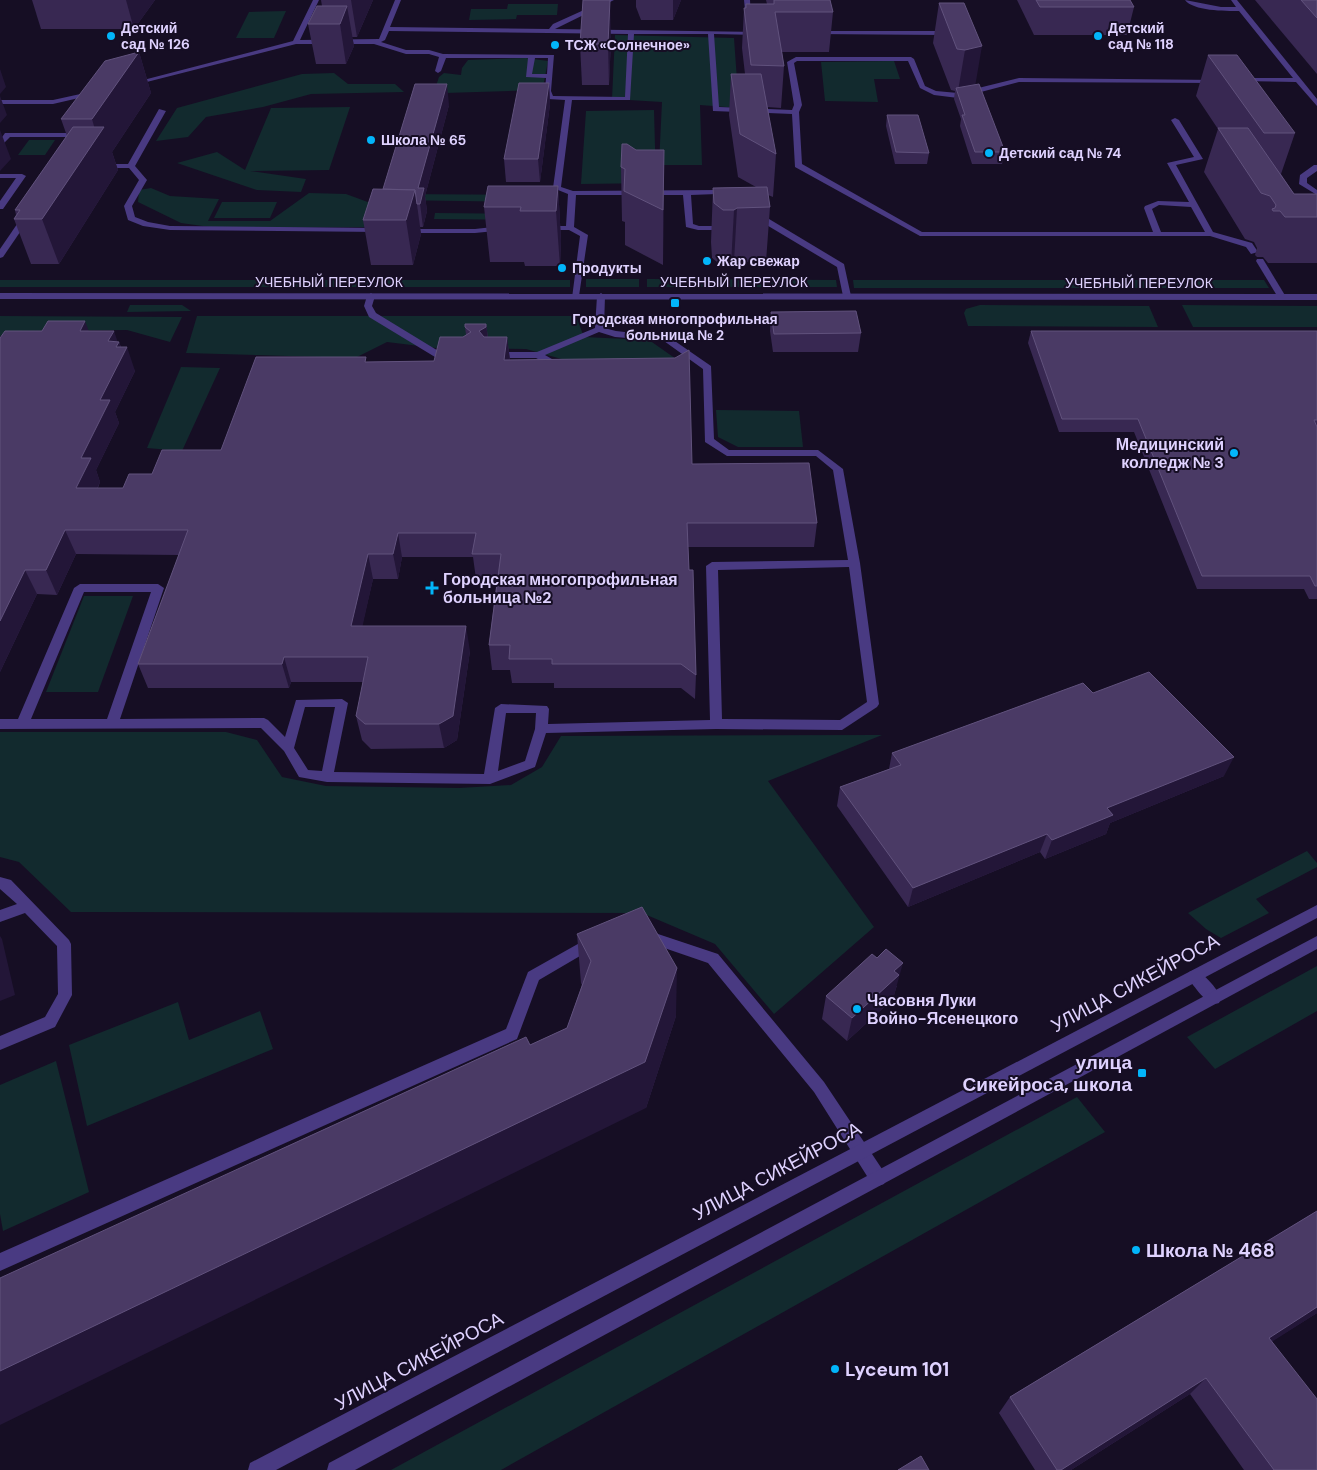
<svg xmlns="http://www.w3.org/2000/svg" width="1317" height="1470" font-family="'DM Sans',sans-serif">
	<style>
		.green { fill: #122a2e }
		.lines { fill: none; stroke-linecap: round; stroke-linejoin: round }
		.service { fill: #493a82; fill-rule: evenodd }
		.minor { fill: #493a82; fill-rule: evenodd }
		.tertiary { fill: #493a82; fill-rule: evenodd }
		.wall { fill: #382852 }
		.shaded-wall { fill: #231638 }
		.building { fill: #4a3a65; stroke: #61527d }
		.poi-dot { fill: #02b5fa; stroke: #160e24; stroke-width: 2 }
		.labels { text-anchor: middle; dominant-baseline: central; stroke-width: 4; stroke-linejoin: round; paint-order: stroke }
		.far-poi-label { font-size: 14px; font-weight: bold; fill: #dfd2ff; stroke: #160e24; text-anchor: start }
		.far-street-label { font-size: 14px; fill: #dfd2ff; stroke: #160e24 }
		.poi-label { font-size: 16px; font-weight: bold; fill: #dfd2ff; stroke: #160e24; text-anchor: start }
		.near-street-label { font-size: 19px; fill: #dfd2ff; stroke: #160e24 }
		.near-poi-label { font-size: 19px; font-weight: bold; fill: #dfd2ff; stroke: #160e24; text-anchor: start }
	</style>
	<rect width="100%" height="100%" fill="#160e24"/>
	<g class="green">
		<path d="M508 4H558L557 15H517L516 19 469 20 471 9H507Z"/>
		<path d="M286 11 274 38H236L249 12Z"/>
		<path d="M615 35 734 38 739 108 700 105 702 165H659L662 102 612 99Z"/>
		<path d="M526 58 548 61 544 82 541 90 445 93 435 89 439 77 444 73 461 75 462 68 468 60Z"/>
		<path d="M894 61 900 79H874L878 102 825 101 821 62Z"/>
		<path d="M334 73 348 84H395L404 92 311 94 263 107 206 117 188 137 156 141 177 108 302 74Z"/>
		<path d="M350 107 329 170 250 171 306 179 301 192 257 190 177 163 217 152 245 170 271 108Z"/>
		<path d="M654 110 656 183 581 184 586 111Z"/>
		<path d="M29 140H55L45 155H18Z"/>
		<path d="M151 188 170 196 219 199 208 221H270L309 193 346 194 384 208 380 227 217 228 181 223 138 202 139 190Z"/>
		<path d="M394 194 544 195 545 220 434 219 435 213 527 214 528 202 393 200Z"/>
		<path d="M222 202H277L270 218H214Z"/>
		<rect x="586" y="279" width="53" height="8"/>
		<path d="M647 279 836 280 837 287H647Z"/>
		<rect x="0" y="280" width="570" height="7"/>
		<path d="M853 280H1264L1269 288H854Z"/>
		<path d="M130 305H182L191 311 127 312Z"/>
		<path d="M980 305 1149 306 1158 327 968 326 964 313 966 309Z"/>
		<path d="M1182 305 1317 306V327H1193Z"/>
		<path d="M0 316 182 317 170 342 127 330 22 331 0 336Z"/>
		<path d="M197 316H576L584 337 649 340 679 361 565 360 526 349 436 348 387 342 355 358 186 353Z"/>
		<path d="M181 367 220 368 182 451 147 448Z"/>
		<path d="M716 410 799 411 803 447H738L718 437Z"/>
		<path d="M84 596H133L98 692H46Z"/>
		<path d="M0 732H226L257 740 282 777 326 786 459 788 511 785 542 767 561 736 882 735 768 781 874 927 774 1014 715 944 642 913 71 912 19 862 0 857Z"/>
		<path d="M1307 851 1317 863V867L1256 899 1269 913 1221 938 1206 929 1188 913Z"/>
		<path d="M1317 966V1011L1215 1069 1187 1037Z"/>
		<path d="M178 1002 189 1040 260 1011 273 1049 87 1126 69 1045Z"/>
		<path d="M56 1061 89 1192 3 1231 0 1214V1085Z"/>
		<path d="M1077 1097 1105 1132 501 1470H391Z"/>
	</g>
	<g class="lines">
		<g class="service">
			<path d="M313 0H319L300 40 379 39 395 0H401L390 27 549 29 553 24 606 0H614L555 29 760 32 761 33 758 35 714 34 719 107 792 110 794 105 787 62 796 57H911L914 59 925 86 936 91 958 93 1019 78 1219 80V82L1217 83 1019 82 958 98 934 95 920 88 908 61H797L794 63 802 105 799 112 802 164 922 232H1153L1144 208 1145 206 1158 201 1189 202 1167 163 1194 157 1171 120 1175 118 1179 120 1203 159 1176 165 1213 232 1252 243 1258 252 1251 254 1246 247 1210 236H920L795 167 792 114 713 111 708 34H634L630 100H572L561 187 573 191 719 190 731 196V200H725L717 194 691 195 693 224 699 226H729L733 228 729 230H698L686 227 683 195H576L574 227 588 235 579 296 572 298 580 236 569 230H545L541 228 545 226H566L568 194 553 188 565 100 548 99 545 91 546 78 526 77 528 58H446L441 71 438 73 435 71 439 57 429 54H406L374 44H296L131 86 128 84 293 41ZM389 31 628 34 625 97 553 96 551 91 554 55 443 54 429 50H406L381 42 385 40ZM535 58H548L547 74H532ZM1159 205 1191 207 1205 232H1161L1152 209Z"/>
			<path d="M744 0H750L751 21 746 20Z"/>
			<path d="M1185 0 1221 7H1236L1231 0H1237L1317 99V106L1296 82 1238 81 1237 80 1240 78H1293L1239 11C1225 11 1193 11 1185 0Z"/>
			<path d="M816 31H943L946 33 943 35 814 34 813 33Z"/>
			<path d="M94 91 96 92V94L53 104H0V100H53Z"/>
			<path d="M159 109 166 111 135 166 147 180 132 206 135 217 148 222 170 226 380 228 384 230 380 232 170 230 143 226 128 220 124 206 139 180 129 168H99L95 166 99 164H128Z"/>
			<path d="M5 133H69L73 135 69 137H10L0 147V140Z"/>
			<path d="M1314 165H1317V171L1307 178V183L1317 190V195L1299 184 1300 175Z"/>
			<path d="M0 174H22L26 176 3 209H0V201L16 178H0Z"/>
			<path d="M753 213H759L844 264 851 296 850 298 843 296 837 267 753 217Z"/>
			<path d="M24 214 31 216 3 257 0 258V249Z"/>
			<path d="M502 226 506 228 505 230 475 233H405L401 231 405 229H475Z"/>
			<path d="M1257 259H1263L1286 297 1285 299H1279L1256 261Z"/>
			<path d="M371 293 375 296 372 306 376 313 440 352 456 353V357H435L369 317 364 306 367 296Z"/>
			<path d="M601 293 605 296 604 328 616 331 669 337 711 366 714 439 729 450H818L843 469 860 563 879 704 877 707 842 730 716 729 546 733 535 767 490 784 327 782 299 777 284 751 261 728 0 729V719H18L74 588 80 584H158L164 588 120 719 264 718 268 720 285 737 296 700 342 699 348 703 334 772 484 774 495 708 501 704 547 706 549 709 548 724 710 720 706 566 712 562 848 560 833 470 816 456H727L705 442 703 369 664 341 615 337 599 332 545 355 564 366 566 368 561 371 536 358H494L489 355 494 352H537L595 328 597 296ZM849 567 867 702 840 720 722 719 718 570ZM84 592H151L107 719H31ZM305 707H335L322 771 308 770 294 748ZM506 713H536L535 729 525 761 498 771Z"/>
			<path d="M0 877 11 880 69 940 71 944 72 995 55 1027 0 1050V1036L45 1017 58 994 57 946 25 913 0 922V910L17 904 0 889Z"/>
			<path d="M646 930 718 954 824 1082 884 1172 886 1178 884 1184 878 1186 872 1184 814 1092 708 963 641 940 639 936 641 932Z"/>
			<path d="M592 936 597 938 599 942 597 946 539 980 517 1039 0 1271V1253L506 1029 528 972Z"/>
			<path d="M1194 970C1204 973 1217 988 1221 998L1219 1003C1207 1007 1197 989 1189 980L1187 976 1189 972Z"/>
		</g>
		<path class="minor" d="M0 293 1317 294V300L0 299Z"/>
		<g class="tertiary">
			<path d="M1317 905V918L276 1470H248L250 1463Z"/>
			<path d="M1317 936V949L355 1470H327L329 1463Z"/>
		</g>
	</g>
	<g class="wall">
		<path d="M32 0H155L134 29H41Z"/>
		<path d="M321 0H373L357 37H352L354 46 346 64H316L308 24 322 6Z"/>
		<path d="M636 0H681L673 20H641L636 7Z"/>
		<path d="M766 0H830L833 12 829 52H782L784 66 781 108 767 107 776 154 773 197 768 195 770 207 766 262H734L731 265H721L712 258 711 242 713 188 756 187 738 177 729 115 731 74H745L742 48 744 8H746V4H767Z"/>
		<path d="M1017 0H1130L1134 7 1127 35H1034Z"/>
		<path d="M1255 0H1317V74Z"/>
		<path d="M939 3H964L975 84 1005 152 1002 164H972L960 126 961 119 954 99 955 91 951 90 933 43Z"/>
		<path d="M611 40 609 85H582L580 44Z"/>
		<path d="M139 52 151 93 112 152 118 170 59 264H31L14 219 16 215 15 210 67 136 61 119Z"/>
		<path d="M1208 55 1295 133 1281 174 1294 194H1317V263H1268L1263 257H1257L1255 255 1257 248 1254 242 1245 239 1204 172 1218 129 1196 96Z"/>
		<path d="M549 83 550 104 540 182H506L504 159Z"/>
		<path d="M449 105 425 196 427 211 423 227H420L421 234 413 265H371L363 220 383 189Z"/>
		<path d="M887 115 929 153 927 164H895L886 126Z"/>
		<path d="M636 150H664L663 265 625 245V222L622 221 621 167Z"/>
		<path d="M558 186 561 240 560 266H525L524 262H490L484 207Z"/>
		<path d="M771 312 861 333 858 352H773L770 331Z"/>
		<path d="M486 324 488 337H507L510 360 692 464 817 523 814 547H688L689 570 696 675 695 699 681 688H554V683H512L510 670H492L489 645 497 578 476 579 473 557H402L398 579H373L362 626 470 651 457 740 444 748 371 749 362 740 356 716 363 682H291L289 688H148L138 664 179 555 76 554 57 595 37 594 0 672V338L89 331 119 342 121 347 135 371 115 412 119 423 96 470 100 482 98 488H123L152 474 221 450 367 362 434 361 466 335 465 327Z"/>
		<path d="M1031 331H1317V599H1309L1304 589H1197L1134 432H1059L1028 343Z"/>
		<path d="M1093 693 1224 776 1110 823 1106 834 1045 859 1040 852 908 907 837 806 840 787 889 769 892 753Z"/>
		<path d="M577 934 676 1016 646 1108 530 1045 567 1028 582 985 581 983Z"/>
		<path d="M897 986 896 988 893 999 847 1041 822 1019 826 996Z"/>
		<path d="M1317 1211V1313L1272 1341 1317 1470H1244L1190 1394 1071 1470H1035L999 1413 1010 1397Z"/>
	</g>
	<g class="shaded-wall">
		<path d="M126 0H155L134 29Z"/>
		<path d="M351 0H373L357 37Z"/>
		<path d="M610 0 611 40 609 85 608 44Z"/>
		<path d="M673 0H681L673 20Z"/>
		<path d="M347 6 354 46 346 64 340 24Z"/>
		<path d="M982 46 975 87 958 91 965 50Z"/>
		<path d="M139 52 151 93 112 152 118 170 59 264 42 219 97 137 92 119Z"/>
		<path d="M0 69 6 87 0 94Z"/>
		<path d="M549 83 550 104 540 182 538 159Z"/>
		<path d="M447 84 449 105 425 196 427 211 423 227 418 188Z"/>
		<path d="M0 96 7 115 0 123Z"/>
		<path d="M0 130 11 159 0 171Z"/>
		<path d="M664 150 663 203V265Z"/>
		<path d="M558 186 561 240 560 266 556 211Z"/>
		<path d="M415 190 421 234 413 265 406 220Z"/>
		<path d="M737 208 734 262 731 265 734 210Z"/>
		<path d="M85 321 94 345 80 331Z"/>
		<path d="M486 324 489 347 479 331Z"/>
		<path d="M114 331 118 343 119 342 123 355 127 347 135 371 115 412 119 423 96 470 100 482 86 512 76 488 81 458 100 400 108 341Z"/>
		<path d="M507 337 510 360H504Z"/>
		<path d="M65 530 76 554 57 595 46 570Z"/>
		<path d="M398 533 402 557 398 579 393 554Z"/>
		<path d="M368 554 373 579 357 651 351 626Z"/>
		<path d="M25 570 37 594 0 672V621Z"/>
		<path d="M466 626 470 651 457 740 444 748 439 724Z"/>
		<path d="M284 657 291 682 289 688 282 664Z"/>
		<path d="M1234 757 1224 776 1110 823 1106 834 1045 859 1052 840 1107 808Z"/>
		<path d="M1047 834 1040 852 908 907 913 888Z"/>
		<path d="M0 936 2 939 15 995 0 1001Z"/>
		<path d="M903 963 893 999 847 1041 852 1018 894 971Z"/>
		<path d="M677 968 676 1016 646 1108 0 1425V1371Z"/>
		<path d="M1317 1307V1313L1251 1355 1269 1338Z"/>
		<path d="M1206 1378 1190 1394 1071 1470H1061Z"/>
	</g>
	<g class="building">
		<path d="M583 0H610L608 44H580Z"/>
		<path d="M774 0H830L833 12H775L784 66 751 65 744 8H746V4H774Z"/>
		<path d="M1036 0H1130L1134 7H1040Z"/>
		<path d="M1301 0H1317V18Z"/>
		<path d="M939 3H964L982 46 965 50 957 49Z"/>
		<path d="M317 6H347L340 24H308Z"/>
		<path d="M139 52 92 119H61L105 61Z"/>
		<path d="M1208 55H1237L1295 133H1264Z"/>
		<path d="M731 74H761L776 154 740 134Z"/>
		<path d="M519 83H549L538 159H504Z"/>
		<path d="M415 84H447L418 188H424L420 204H417L415 190 383 189Z"/>
		<path d="M979 84 1005 152H975L962 115H965L956 88Z"/>
		<path d="M887 115H918L929 153 896 152Z"/>
		<path d="M73 127H104L42 219H14L20 210H15Z"/>
		<path d="M1218 128H1248L1294 194H1317V217H1285L1280 211H1273L1272 209 1275 208 1276 205 1270 196 1261 193Z"/>
		<path d="M622 144H627L636 150H664L663 210 624 191 625 169 621 167Z"/>
		<path d="M488 186H558L556 211H520L521 207H484Z"/>
		<path d="M767 187 770 207 737 208 734 210H723L714 203 713 188Z"/>
		<path d="M373 189 415 190 406 220H363Z"/>
		<path d="M856 311 861 333 774 334 771 312Z"/>
		<path d="M48 321H85L80 331H114L108 341 119 342 116 347H127L100 400H110L81 458H91L76 488H123L129 474H152L162 450H221L256 357H366L365 362 434 361 440 337H463L471 332 465 327V324H486V327L479 331 484 337H507L504 360 675 358 689 350 692 464 809 463 817 523H687L689 570H693L696 675 681 664H552V659H509L510 645H489L501 554H472L476 533H398L393 554H368L351 626H466L453 716 439 724H365L356 716 368 657H284L282 664H138L188 530H65L46 570H25L0 621V338L5 331H42Z"/>
		<path d="M1031 331H1317V420H1314L1317 427V586H1315L1310 576H1202L1138 419H1062Z"/>
		<path d="M1149 672 1234 757 1107 808 1113 815 1052 840 1047 834 913 888 840 787 901 765 892 753 1083 683 1093 693Z"/>
		<path d="M642 907 677 968 645 1062 0 1371V1278L526 1037 530 1045 567 1028 591 961 577 934Z"/>
		<path d="M886 949 903 963 894 971 899 975 852 1018 826 996 872 954 877 958Z"/>
		<path d="M1317 1211V1307L1269 1338 1317 1399V1470H1274L1206 1378 1061 1470H1057L1010 1397Z"/>
		<path d="M921 1456 929 1470H898Z"/>
	</g>
	<g class="poi-dot">
		<circle cx="111" cy="36" r="5"/>
		<circle cx="1098" cy="36" r="5"/>
		<circle cx="555" cy="45" r="5"/>
		<circle cx="371" cy="140" r="5"/>
		<circle cx="989" cy="153" r="5"/>
		<circle cx="707" cy="261" r="5"/>
		<circle cx="562" cy="268" r="5"/>
		<rect x="670" y="298" width="10" height="10" rx="2.5"/>
		<circle cx="1234" cy="453" r="5"/>
		<path d="M429.5 580.5h5v5h5v5h-5v5h-5v-5h-5v-5h5z"/>
		<circle cx="857" cy="1009" r="5"/>
		<rect x="1137" y="1068" width="10" height="10" rx="2.5"/>
		<circle cx="1136" cy="1250" r="5"/>
		<circle cx="835" cy="1369" r="5"/>
	</g>
	<g class="labels">
		<g class="far-poi-label">
			<text x="121" y="28">Детский<tspan x="121" dy="16">сад № 126</tspan></text>
			<text x="1108" y="28">Детский<tspan x="1108" dy="16">сад № 118</tspan></text>
			<text x="565" y="45">ТСЖ «Солнечное»</text>
			<text x="381" y="140">Школа № 65</text>
			<text x="999" y="153">Детский сад № 74</text>
			<text x="717" y="261">Жар свежар</text>
			<text x="572" y="268">Продукты</text>
			<text x="675" y="319" text-anchor="middle">Городская многопрофильная<tspan x="675" dy="16">больница № 2</tspan></text>
		</g>
		<g class="far-street-label">
			<text x="329" y="282">УЧЕБНЫЙ ПЕРЕУЛОК</text>
			<text x="734" y="282">УЧЕБНЫЙ ПЕРЕУЛОК</text>
			<text x="1139" y="283">УЧЕБНЫЙ ПЕРЕУЛОК</text>
		</g>
		<g class="poi-label">
			<text x="1224" y="444" text-anchor="end">Медицинский<tspan x="1224" dy="18">колледж № 3</tspan></text>
			<text x="443" y="579">Городская многопрофильная<tspan x="443" dy="18">больница №2</tspan></text>
			<text x="867" y="1000">Часовня Луки<tspan x="867" dy="18">Войно-Ясенецкого</tspan></text>
		</g>
		<g class="near-street-label">
			<text transform="translate(1135 983) rotate(-28)">УЛИЦА СИКЕЙРОСА</text>
			<text transform="translate(777 1171) rotate(-28)">УЛИЦА СИКЕЙРОСА</text>
			<text transform="translate(419 1361) rotate(-28)">УЛИЦА СИКЕЙРОСА</text>
		</g>
		<g class="near-poi-label">
			<text x="1132" y="1062" text-anchor="end">улица<tspan x="1132" dy="22">Сикейроса, школа</tspan></text>
			<text x="1146" y="1250">Школа № 468</text>
			<text x="845" y="1369">Lyceum 101</text>
		</g>
	</g>
</svg>
